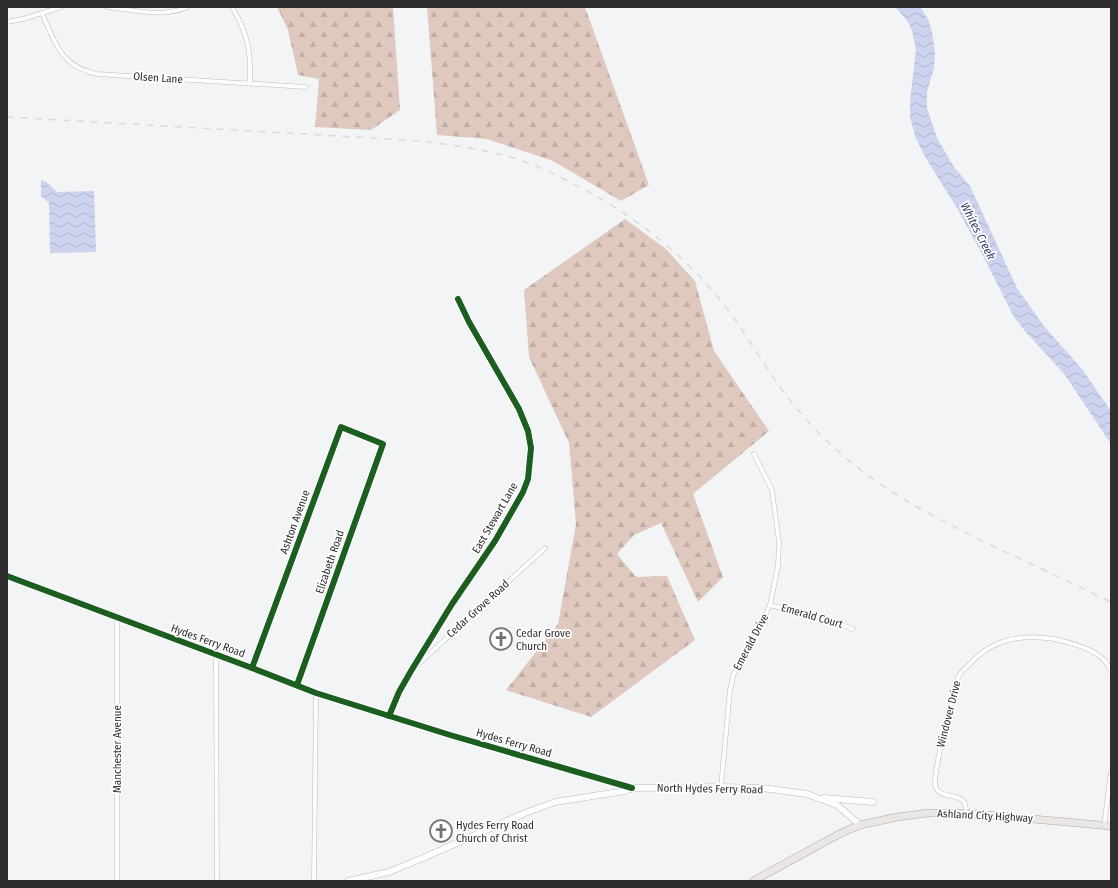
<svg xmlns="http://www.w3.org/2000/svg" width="1118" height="888" font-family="'Fira Sans Condensed',sans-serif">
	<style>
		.forest { fill: url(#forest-firs) }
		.water { fill: url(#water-waves) }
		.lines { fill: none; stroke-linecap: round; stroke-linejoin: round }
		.street-casing { stroke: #babbbd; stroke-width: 5 }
		.secondary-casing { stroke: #babbbd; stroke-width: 7 }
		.primary-casing { stroke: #b1a9a6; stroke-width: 8 }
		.street { stroke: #fdfdfe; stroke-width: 4 }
		.secondary { stroke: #fdfdfe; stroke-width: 6 }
		.primary { stroke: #eae6e4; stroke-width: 7 }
		.rail { stroke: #dadadb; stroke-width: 1.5; stroke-dasharray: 7 7; stroke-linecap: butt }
		.cycleway-casing { stroke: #fff; stroke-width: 8 }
		.cycleway { stroke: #1b5e20; stroke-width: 6 }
		.labels { text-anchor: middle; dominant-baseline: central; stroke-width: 3.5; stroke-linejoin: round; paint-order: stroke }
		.street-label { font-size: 11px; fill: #2e2e2f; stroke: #fff }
		.poi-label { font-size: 11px; fill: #2e2e2f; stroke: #fff; text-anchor: start }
		.water-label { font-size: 12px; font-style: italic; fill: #373d6f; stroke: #fff }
	</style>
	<defs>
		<pattern id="forest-firs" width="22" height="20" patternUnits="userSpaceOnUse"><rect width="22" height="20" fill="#dfc9bf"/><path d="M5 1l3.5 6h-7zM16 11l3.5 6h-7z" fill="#c0ada4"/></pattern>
		<pattern id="water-waves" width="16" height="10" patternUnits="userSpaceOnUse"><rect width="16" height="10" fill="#cdd2ef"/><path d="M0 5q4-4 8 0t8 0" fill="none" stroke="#b0b5cd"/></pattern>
	</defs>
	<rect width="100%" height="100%" fill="#f3f4f6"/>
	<g class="forest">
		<path d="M277 7H393L400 110 371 130 315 127 319 79 298 75 288 30Z"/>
		<path d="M427 7H585L649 185 621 201 553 161 487 139 437 135Z"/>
		<path d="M625 219 666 249 695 281 714 351 769 431 693 494 723 577 698 602 661 523 634 535 617 554 636 577 667 576 695 640 591 717 506 690 558 624 576 524 569 443 529 357 524 290Z"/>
	</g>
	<g class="water">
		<path d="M895 7H920L928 19 932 32 935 51 934 68 927 92V108L937 138 954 167 970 186 1017 288 1044 326 1082 369 1111 411V444L1065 375 1025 331 1014 317 982 254 957 208 925 157 915 136 910 117V101L916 49 912 31 908 22Z"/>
		<path d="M41 180 46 182 57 192 94 191 96 252 50 253 49 203 41 196Z"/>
	</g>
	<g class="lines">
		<g class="street-casing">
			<g id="street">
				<path d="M107 7C133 10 163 18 188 7"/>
				<path d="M232 7C248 34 251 51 250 82"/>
				<path d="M42 13C55 43 61 67 97 74L306 87"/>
				<path d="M7 22 23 19 61 7"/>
				<path d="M770 605 831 621 853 629"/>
				<path d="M117 617V881"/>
				<path d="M252 668 341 427 383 444 297 685"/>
				<path d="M414 668 545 548"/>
				<path d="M389 716 399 692 411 671 452 604 495 541 523 492 528 479 531 448 528 431 519 409 469 322 458 299"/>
				<path d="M721 787 730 690 734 673 763 620 770 605 778 566 779 542 772 490 754 454"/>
				<path d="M966 813C966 810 966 806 965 804 960 791 936 801 935 783 935 769 941 746 944 732 948 714 951 693 959 676 961 672 965 668 969 665 991 639 1022 634 1054 639 1069 642 1094 649 1104 660 1107 663 1109 667 1111 671"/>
				<path d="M1104 826 1111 772"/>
				<path d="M217 881 216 659 217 656"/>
				<path d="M314 881 316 693"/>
			</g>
		</g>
		<g class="secondary-casing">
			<g id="secondary">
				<path d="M7 576 252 668 316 693 450 735 632 788"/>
				<path d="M824 798 873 802"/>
				<path d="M348 881 389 872 423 858 525 813 555 802 625 791 632 788 721 787 762 788 807 794 837 805 860 825"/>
			</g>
		</g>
		<g class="primary-casing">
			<path id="primary" d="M753 881 841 833 860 825 897 817 928 813H966L1111 826"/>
		</g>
		<use href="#street" class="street"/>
		<use href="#secondary" class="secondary"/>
		<use href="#primary" class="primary"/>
		<path class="rail" d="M7 117 408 140C442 143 475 148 507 156 526 161 546 170 564 179 629 211 688 255 731 314 749 339 764 365 782 390 799 412 817 433 838 451 886 494 936 518 993 546 1033 565 1072 583 1111 602"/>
		<g class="cycleway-casing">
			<g id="cycleway">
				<path d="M7 576 252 668 316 693 450 735 632 788"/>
				<path d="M252 668 341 427 383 444 297 685"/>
				<path d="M389 716 399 692 411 671 452 604 495 541 523 492 528 479 531 448 528 431 519 409 469 322 458 299"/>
			</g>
		</g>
		<use href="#cycleway" class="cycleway"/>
	</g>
	<defs>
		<g id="church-ring" transform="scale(1.15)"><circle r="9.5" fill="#fff" stroke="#737375" stroke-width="1.5"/><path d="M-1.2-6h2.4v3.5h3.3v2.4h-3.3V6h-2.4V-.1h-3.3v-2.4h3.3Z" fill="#737375"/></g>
	</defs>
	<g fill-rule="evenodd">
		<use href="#church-ring" x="501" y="639"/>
		<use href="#church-ring" x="441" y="831"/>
	</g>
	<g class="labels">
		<g class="street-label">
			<text transform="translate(158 78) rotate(4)">Olsen Lane</text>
			<text transform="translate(495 518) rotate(-60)">East Stewart Lane</text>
			<text transform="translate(295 522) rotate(-70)">Ashton Avenue</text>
			<text transform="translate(330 562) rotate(-71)">Elizabeth Road</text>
			<text transform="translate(478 609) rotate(-42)">Cedar Grove Road</text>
			<text transform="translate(812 616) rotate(16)">Emerald Court</text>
			<text transform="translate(208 641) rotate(20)">Hydes Ferry Road</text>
			<text transform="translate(751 642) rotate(-62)">Emerald Drive</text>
			<text transform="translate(949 714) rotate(-76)">Windover Drive</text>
			<text transform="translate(514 743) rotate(16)">Hydes Ferry Road</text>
			<text transform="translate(117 749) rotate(-90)">Manchester Avenue</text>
			<text transform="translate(710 789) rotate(1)">North Hydes Ferry Road</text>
			<text transform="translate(985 816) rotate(3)">Ashland City Highway</text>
		</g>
		<g class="poi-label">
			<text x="516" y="633">Cedar Grove<tspan x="516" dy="13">Church</tspan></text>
			<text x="456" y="825">Hydes Ferry Road<tspan x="456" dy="13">Church of Christ</tspan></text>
		</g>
		<g class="water-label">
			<text transform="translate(978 231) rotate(63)">Whites Creek</text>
		</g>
	</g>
	<rect width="1118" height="888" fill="none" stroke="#2e2e2f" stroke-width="16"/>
</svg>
